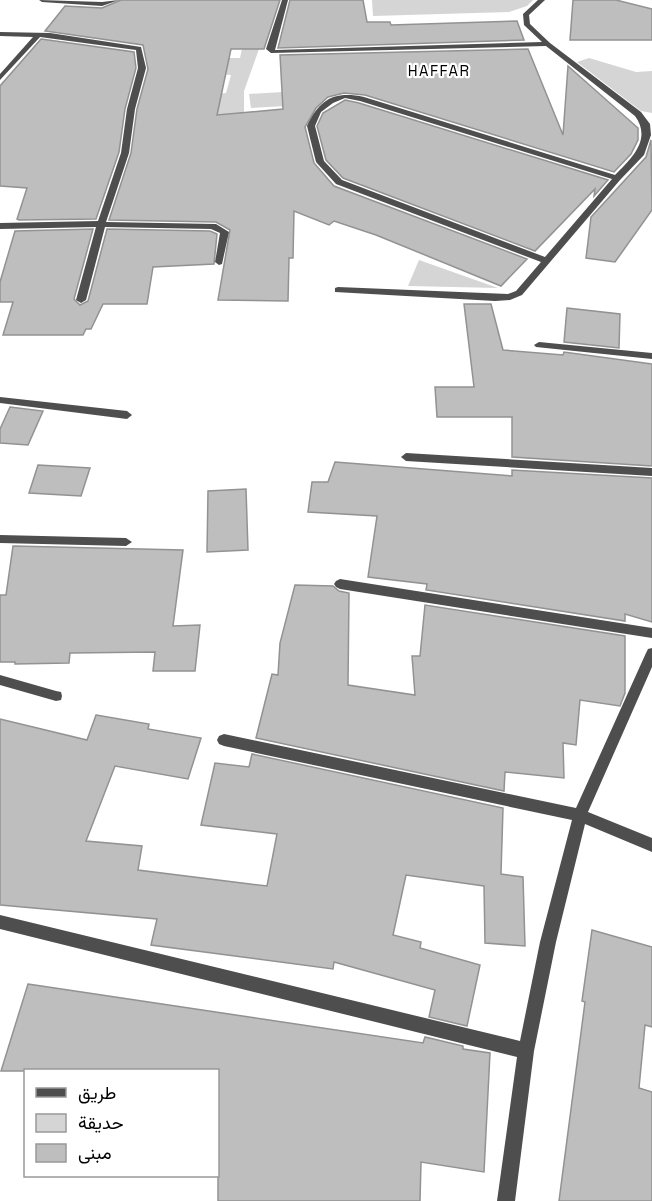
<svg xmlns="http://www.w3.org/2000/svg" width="652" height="1201" font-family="'Space Grotesk',Vazirmatn,sans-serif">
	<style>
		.green { fill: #d5d5d5 }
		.building { fill: #bebebe; stroke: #929292; stroke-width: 1.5 }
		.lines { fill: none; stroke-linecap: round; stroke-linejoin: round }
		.minor { fill: #4e4e4e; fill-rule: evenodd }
		.labels { text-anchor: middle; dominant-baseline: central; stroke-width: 4.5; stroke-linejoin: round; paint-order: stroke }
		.far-neighbourhood-label { font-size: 15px; letter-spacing: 1.5px; fill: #000; stroke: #fff }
	</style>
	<rect width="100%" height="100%" fill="#fff"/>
	<g class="green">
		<path d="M372 0H533L527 6 509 12 373 16Z"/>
		<path d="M242 49H259L244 91V120L193 123 216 94 226 93 231 75 218 74 223 58H240Z"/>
		<path d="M589 58 636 72 652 71V113L641 111 577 62Z"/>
		<path d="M283 92 286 106 251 108 249 94Z"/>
		<path d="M419 260 498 288 408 286Z"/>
	</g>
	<g class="building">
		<path d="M121 0H280L264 49H231L217 115 283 109 280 55 528 49 563 135 568 66 638 128V140L631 154 614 172 365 95 344 93 328 97 316 108 305 127 314 163 334 186 527 259 501 286 376 235 334 221 329 225 294 211 293 258H289L288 301 218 300 230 230 216 222 109 220 131 153 137 109 148 69 143 45 45 31 65 6 102 8Z"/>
		<path d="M290 0H363L367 22H390L391 25 517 21 524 40 278 48Z"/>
		<path d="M573 0H616L652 9V40H570Z"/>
		<path d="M41 39 134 52 136 68 125 109 119 152 96 219 19 220 17 219 27 188 0 186V86Z"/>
		<path d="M345 100 359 103 608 180 594 196 595 189 535 251 343 178 326 160 317 126 323 113Z"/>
		<path d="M651 140 652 210 615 262 586 258 591 217 646 157Z"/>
		<path d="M93 229 74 299 80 305 88 301 107 229 210 231 217 234 214 264 153 267 147 304H103L91 329H86L83 335H3L13 302H0V282L15 231Z"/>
		<path d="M464 304H491L503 350 563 355 564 352 652 364V466L512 457V417H437L435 387H474Z"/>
		<path d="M567 308 620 314 619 348 564 342Z"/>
		<path d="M10 407 43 411 28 445 0 443V429Z"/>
		<path d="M335 462 512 476V470L652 478V622L625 614V621L426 590 427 584 368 577 377 516 308 512 312 482H328Z"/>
		<path d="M38 465 90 468 81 496 29 493Z"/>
		<path d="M246 489 248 550 207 552 208 491Z"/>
		<path d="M13 546 183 550 173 626 200 625 195 671H153L155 652 70 653 69 663 15 664V662H0V595H6Z"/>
		<path d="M295 585 333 586 339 591 349 593 348 685 415 695 412 656H420L425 605 625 636V693L620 706 580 700 576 745 563 743 564 778 505 772 504 791 256 738 272 674 278 675 280 643Z"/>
		<path d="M96 715 149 724 148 729 201 738 188 779 115 766 86 841 142 846 138 870 267 886 277 834 201 825 215 763 249 767 252 754 503 808 501 874 523 877 525 946 485 943 484 886 406 875 393 935 421 942 420 948 480 965 467 1026 429 1017 435 990 334 962 333 969 151 945 157 919 0 905V719L87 740Z"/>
		<path d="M592 930 652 947V1027L645 1025 639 1088 652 1092V1201H559L585 1002 582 1001Z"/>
		<path d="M28 984 423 1043 425 1037 463 1046V1049L490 1053 484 1172 421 1162 420 1201H218V1071H1Z"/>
	</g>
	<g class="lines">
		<g class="minor">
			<path d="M39 0 102 2 119 0 102 6 42 2Z"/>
			<path d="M282 0H288L275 50 542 42 524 25 523 14 538 0H545L529 15 530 24 550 43 641 112 650 124 651 135 644 155 620 180 522 295 510 300 495 301 335 292V288L338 287 508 294 516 291 541 262 336 184 316 162 307 126C320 99 334 91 364 97L615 175C632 158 652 139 635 116L546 46 271 53 266 49ZM345 98 360 101 612 179 545 257 342 180 324 161 315 126 321 112 333 103Z"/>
			<path d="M0 32 50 33 141 47 146 68 135 109 129 153 106 222 216 224 229 232 222 264 219 265 215 262 220 233 211 229 105 227 86 300 81 303 76 300 96 227 0 229V223L98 221 121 153 127 109 138 68 136 50 40 37 0 80V74L33 37 0 36Z"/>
			<path d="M539 342 652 353V359L536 347 534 345Z"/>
			<path d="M0 397 127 411 132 415 127 419 0 403Z"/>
			<path d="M406 453 652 468V476L406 461 401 457Z"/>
			<path d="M0 535 126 538 132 542 126 546 0 543Z"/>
			<path d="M340 579 652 628V638L340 589 336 587 334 584 336 581Z"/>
			<path d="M652 648V667L588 812 652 838V852L585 824 556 942 534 1051 515 1201H497L517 1057 0 929V915L520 1041 540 942 572 820 224 746 219 744 217 740 219 736 224 734 576 808 646 653 648 649Z"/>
			<path d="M0 675 56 691 61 692 62 696 61 700 56 701 0 685Z"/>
		</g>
	</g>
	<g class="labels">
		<g class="far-neighbourhood-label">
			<text x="439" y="70">HAFFAR</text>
		</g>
	</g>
	<rect x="24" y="1069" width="195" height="108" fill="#ffffff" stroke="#999999" stroke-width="1.5"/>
	<rect x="36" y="1088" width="30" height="9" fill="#4e4e4e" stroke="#999999" stroke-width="1.5"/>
	<text x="78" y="1099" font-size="18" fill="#000000">طريق</text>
	<rect x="36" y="1114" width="30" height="18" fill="#d5d5d5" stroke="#999999" stroke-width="1.5"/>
	<text x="78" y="1129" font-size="18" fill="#000000">حديقة</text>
	<rect x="36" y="1144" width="30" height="18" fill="#bebebe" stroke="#999999" stroke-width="1.5"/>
	<text x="78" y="1159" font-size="18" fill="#000000">مبنى</text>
</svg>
